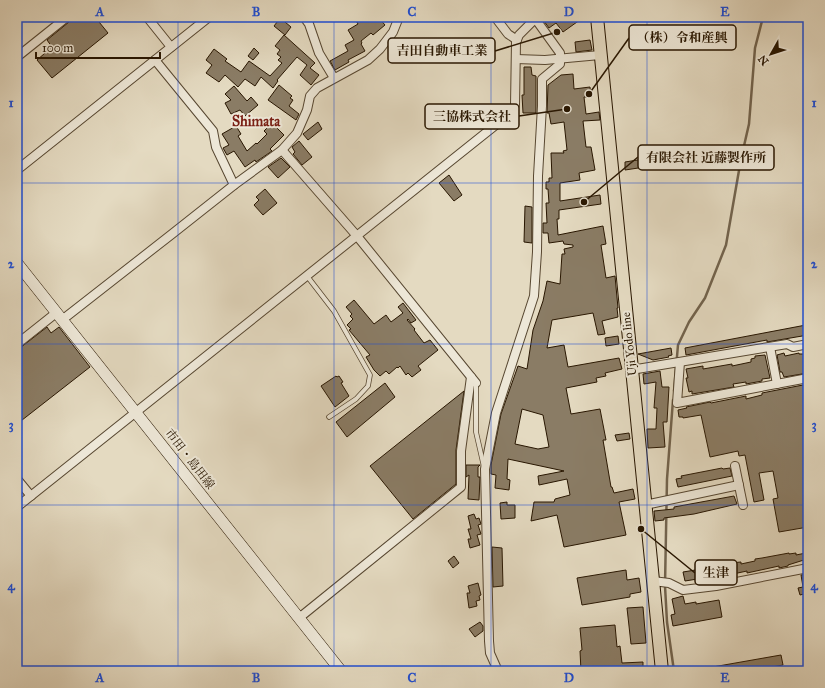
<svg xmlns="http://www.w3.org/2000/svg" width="825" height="688" font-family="'IM FELL Great Primer','Noto Serif JP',serif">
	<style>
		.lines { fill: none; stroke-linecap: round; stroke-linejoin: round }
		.stream { stroke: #72634d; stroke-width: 2.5 }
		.building { fill: #8a7c65; stroke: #281601; fill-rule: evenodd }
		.lane-casing { stroke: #574731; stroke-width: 5.5 }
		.street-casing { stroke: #574731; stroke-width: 10 }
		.secondary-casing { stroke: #281601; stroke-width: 12 }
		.primary-casing { stroke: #281601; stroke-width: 14 }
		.lane { stroke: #ede7d7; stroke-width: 4 }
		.street { stroke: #ede7d7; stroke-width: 8 }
		.secondary { stroke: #ede7d7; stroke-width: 11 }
		.primary { stroke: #e4dac1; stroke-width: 12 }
		.grid { fill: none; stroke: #1d4ed8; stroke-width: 1; stroke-opacity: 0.55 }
		.labels { text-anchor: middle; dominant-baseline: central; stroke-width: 4; stroke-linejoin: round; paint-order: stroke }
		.street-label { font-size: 12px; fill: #281601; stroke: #ede7d7 }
		.quarter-label { font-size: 14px; font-weight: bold; fill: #7a1f14; stroke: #ede7d7 }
		.leader { fill: none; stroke: #281601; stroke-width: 1.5 }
		.callout-dot { fill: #281601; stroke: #ede7d7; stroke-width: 1.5 }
		.callout { fill: #ede7d7; stroke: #281601; stroke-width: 1.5 }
		.callout-label { font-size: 13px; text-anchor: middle; font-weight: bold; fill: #281601 }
		.neatline { fill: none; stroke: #1d4ed8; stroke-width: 1.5 }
		.grid-label { font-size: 13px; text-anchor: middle; font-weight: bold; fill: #1d4ed8 }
	</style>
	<rect width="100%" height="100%" fill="#e4dac1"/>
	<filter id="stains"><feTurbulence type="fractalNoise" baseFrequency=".005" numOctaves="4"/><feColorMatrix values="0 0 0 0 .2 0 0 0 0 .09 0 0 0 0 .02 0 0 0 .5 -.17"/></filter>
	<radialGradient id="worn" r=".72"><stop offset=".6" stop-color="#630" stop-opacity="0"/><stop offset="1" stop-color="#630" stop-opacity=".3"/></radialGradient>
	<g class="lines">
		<g class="stream">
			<path d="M674 391 678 345 689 322 705 298 726 245 741 159 749 124 755 48 763 17"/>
			<path d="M673 400 667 479 665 586 667 622 674 671"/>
		</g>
	</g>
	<g class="building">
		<path d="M75 17H95L108 33 52 78 37 60 52 47 47 40Z"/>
		<path d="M281 17H290L285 22 291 27 285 35 274 26Z"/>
		<path d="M354 17H378L385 25 373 35 371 33 361 41 362 43 361 44 365 51 348 60 349 62 335 70 330 61 348 51 345 45 354 40 348 30 358 24Z"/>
		<path d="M541 17H584L563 32 556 23 549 28Z"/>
		<path d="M284 35 315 63 310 68 319 75 311 85 300 75 307 65 297 57 277 80 278 81 273 88 261 77 255 86 245 79 238 87 225 75 219 82 206 73 212 65 206 60 214 49 227 59 225 61 241 72 249 61 270 76 282 63 278 60 281 57 277 54 280 50 275 46Z"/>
		<path d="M590 40 592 50 576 52 575 42Z"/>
		<path d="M254 48 259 53 253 60 248 56Z"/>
		<path d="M524 67H531L532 75 536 76V113H523L522 95H524Z"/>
		<path d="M573 74 574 89 590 87 591 97H584L586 114 599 112 600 120 583 121 586 147H591L595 170 579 173 580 180 560 183V201L600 195 601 204 559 210V219H557L558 235 603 226 606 244 601 245 606 278 615 276 618 308H617L618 317 602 321 605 334 598 335 593 313 552 320 547 348 564 345 568 367 619 358 622 369 605 373 606 376 596 378 597 382 566 388 571 414 600 409 606 440H603L611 487H612L614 493 633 489 635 499 619 502 626 535 564 547 557 515 531 521 534 502H554L555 499 570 495 567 479 539 485 538 476 564 471 508 459 507 479 510 480 509 490 495 488 496 475 491 474V465L501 414 518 366 527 369 533 330 543 301 547 281 560 284 562 254H565L564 249 573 247V245L564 244 563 241 549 243 548 233H543V223H547L546 203H549L548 189H546V182H549V178H552L551 153H564L563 151 567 150 564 122 551 124 549 113H547L548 85 561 75ZM522 409 543 415 549 447 538 449 515 444Z"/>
		<path d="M279 85 292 96 290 98 293 100 289 106 299 114 296 120 268 100Z"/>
		<path d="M234 86 247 101 251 97 258 105 245 116 240 110 231 114 225 103 231 100 225 94Z"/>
		<path d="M318 122 322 129 308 140 303 134Z"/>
		<path d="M272 123 284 135 270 149 272 151 256 162 255 160 245 167 234 151 227 155 223 148 229 145 222 134 236 126 241 134 238 136 247 151 256 143 257 144 267 134 264 131Z"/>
		<path d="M299 141 312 157 302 165 293 154 295 152 292 147Z"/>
		<path d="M281 158 290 167 278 178 268 167Z"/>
		<path d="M644 159 645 167 625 170V162Z"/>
		<path d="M449 175 462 195 454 201 439 183Z"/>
		<path d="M265 189 277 203 263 215 254 205 259 200 256 197Z"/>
		<path d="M525 206 532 207V243L524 242Z"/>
		<path d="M354 300 374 324 386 315 391 322 403 313 398 307 403 303 416 320 411 323 408 319 407 320 415 329 414 330 424 343 430 340 438 350 418 366 421 370 412 377 408 373 406 375 400 366 398 368 397 367 389 374 386 371 380 376 374 370 366 357 370 355 349 330 351 329 347 325 353 319 350 316 352 314 346 307Z"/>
		<path d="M806 325 808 335 767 342V340L686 355 685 348Z"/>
		<path d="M47 327 51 333 59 327 90 367 17 424V349L20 348Z"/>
		<path d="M618 336 619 344 606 346 605 338Z"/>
		<path d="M671 348 672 355 668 356 669 357 653 360 638 354Z"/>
		<path d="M784 353 785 356 799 353V354H808V373L784 377 782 372H780L777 355Z"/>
		<path d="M765 355 770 378 762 379V381L746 384V382L733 384 734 387 692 394V391L689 392 686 378H688L686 369 703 366V369L732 364V366L751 362V359L755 358V356Z"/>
		<path d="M660 371 662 387H669L667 422H663L665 447 648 448 647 429H656L657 408H654L656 382 644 384 643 374Z"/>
		<path d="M336 376 337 377 339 376 343 382 341 383 349 396 335 407 321 386Z"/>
		<path d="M385 383 395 397 347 437 336 422Z"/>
		<path d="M808 384V527L779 532 773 499 778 498 773 471 759 473 764 500 754 502 745 455 739 456 738 451 710 457 701 415 683 418V417H679L678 410 687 408 686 407 710 402 711 403 746 396V399L762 395V393Z"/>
		<path d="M464 391 456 450V484L413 519 370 466Z"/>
		<path d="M629 433 630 439 617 441 615 435Z"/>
		<path d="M466 465H480L478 467V477H480L479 500 468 499 469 475 466 477Z"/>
		<path d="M722 468 723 469 730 468 732 476 678 487 676 479 682 478 681 476Z"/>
		<path d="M734 496 737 504 694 514 664 518V520L655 521 654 511 674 509V507Z"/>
		<path d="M507 502V505H515V518L501 519 500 503Z"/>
		<path d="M474 514 476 519 479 518 481 524 478 525 481 534 477 535 480 545 470 548 468 539H471L468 529H471L468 516Z"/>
		<path d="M492 547 502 548 503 586 493 587Z"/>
		<path d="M789 553V554L796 553V555L806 553 807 559 788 565V566L779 568V566L747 573V571L733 574V577L725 578V577H722V575L685 581 683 572 720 566 729 563 741 562V564L755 561V559L762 558Z"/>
		<path d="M454 556 459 563 453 568 448 561Z"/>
		<path d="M626 570 627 580 639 578 641 592 630 594V597L582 605 577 578Z"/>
		<path d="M808 574V596H805L804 594 800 595 798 588 803 587 801 575Z"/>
		<path d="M478 583 481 595 479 596 480 600 476 601 477 606 469 608 467 593H470L468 586Z"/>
		<path d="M683 596 685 604 696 602V604L719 600 722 617 673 626 671 615 675 614 672 599Z"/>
		<path d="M643 607 646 643 631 644 627 608Z"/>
		<path d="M480 622 483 626V631L475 637 469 629Z"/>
		<path d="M615 625 617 647 620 646 622 663 643 662V670L581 671 580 651 582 650 580 628Z"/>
		<path d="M781 655 783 665 751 671H707V668Z"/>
	</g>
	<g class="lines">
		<g class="lane-casing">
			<g id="lane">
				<path d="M307 276 334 311 370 375 368 386 356 399 329 417"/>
				<path d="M476 383V432L484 467"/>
			</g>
		</g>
		<g class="street-casing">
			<g id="street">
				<path d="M147 17 171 47"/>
				<path d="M304 17 309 24 319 53 334 78"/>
				<path d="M495 17 508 34 517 40"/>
				<path d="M17 57 67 17"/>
				<path d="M516 59 545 60 600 55"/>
				<path d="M155 60 213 131 216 147 234 185"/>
				<path d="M282 150 357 236 476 383"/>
				<path d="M17 170 209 17"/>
				<path d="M62 320 172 234 234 185 282 150 297 133 307 110 310 96 317 88 368 60 380 49 393 32 399 17"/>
				<path d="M17 344 56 313"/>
				<path d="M770 347 777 384"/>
				<path d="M680 362 677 403 808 378"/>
				<path d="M631 370 787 344 793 347 808 344"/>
				<path d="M735 466 743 505"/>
				<path d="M17 479 31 496"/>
				<path d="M645 505 739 485"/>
				<path d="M17 507 512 112 515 105 516 42 519 35 535 19"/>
				<path d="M653 581 669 583 683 590 716 586 808 568"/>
				<path d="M299 618 461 487V451L471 377"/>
				<path d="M498 671 490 653 489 641 485 469 496 413 534 296 537 252 538 176 542 106V79L560 64V53L534 17"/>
			</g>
		</g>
		<g class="secondary-casing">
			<path id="secondary" d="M17 263 341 671"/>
		</g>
		<g class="primary-casing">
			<path id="primary" d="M597 17 662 671"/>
		</g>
		<use href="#lane" class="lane"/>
		<use href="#street" class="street"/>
		<use href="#secondary" class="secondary"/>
		<use href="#primary" class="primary"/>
	</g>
	<path class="grid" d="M178 17V671M334 17V671M491 17V671M647 17V671M17 183H808M17 344H808M17 505H808"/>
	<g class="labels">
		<g class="street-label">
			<text transform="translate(629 344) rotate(-96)">Uji Yodo line</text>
			<text transform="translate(190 459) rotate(52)">市田・島田線</text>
		</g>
		<g class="quarter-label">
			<text x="256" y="121">Shimata</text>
		</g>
	</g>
	<path class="leader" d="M589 94L629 38M557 32L495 51M567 109L519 116M584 202L638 157M641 529L695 573"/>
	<g class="callout-dot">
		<circle cx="589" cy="94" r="4"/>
		<circle cx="557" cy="32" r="4"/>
		<circle cx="567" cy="109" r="4"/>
		<circle cx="584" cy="202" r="4"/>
		<circle cx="641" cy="529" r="4"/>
	</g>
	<g class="callout">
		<rect x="629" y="25" width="107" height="25" rx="4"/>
		<rect x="388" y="38" width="107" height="25" rx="4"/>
		<rect x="425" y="104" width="94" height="25" rx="4"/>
		<rect x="638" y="145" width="136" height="25" rx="4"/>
		<rect x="695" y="560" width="42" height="25" rx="4"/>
	</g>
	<g class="callout-label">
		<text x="682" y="42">（株）令和産興</text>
		<text x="442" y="55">吉田自動車工業</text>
		<text x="472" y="121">三協株式会社</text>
		<text x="706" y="162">有限会社 近藤製作所</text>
		<text x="716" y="577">生津</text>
	</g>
	<rect width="825" height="688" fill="none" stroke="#e4dac1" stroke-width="44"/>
	<g transform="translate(771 54) rotate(231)" stroke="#ede7d7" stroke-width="3" paint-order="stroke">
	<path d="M0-3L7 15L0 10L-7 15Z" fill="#281601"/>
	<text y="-6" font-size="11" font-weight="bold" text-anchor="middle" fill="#281601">N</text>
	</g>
	<path d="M36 52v6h124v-6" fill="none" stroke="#281601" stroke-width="2"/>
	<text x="42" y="52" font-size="12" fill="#281601" stroke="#ede7d7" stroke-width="3" paint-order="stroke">100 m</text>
	<rect x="22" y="22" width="781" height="644" class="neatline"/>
	<g class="grid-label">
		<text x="100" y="16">A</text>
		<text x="256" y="16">B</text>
		<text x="412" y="16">C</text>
		<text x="569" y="16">D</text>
		<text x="725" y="16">E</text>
		<text x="11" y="107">1</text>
		<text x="814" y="107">1</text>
		<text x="11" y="268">2</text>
		<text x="814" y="268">2</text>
		<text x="11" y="429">3</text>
		<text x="814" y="429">3</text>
		<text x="11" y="590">4</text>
		<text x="814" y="590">4</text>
		<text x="100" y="682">A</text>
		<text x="256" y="682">B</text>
		<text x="412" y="682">C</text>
		<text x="569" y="682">D</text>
		<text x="725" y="682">E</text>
	</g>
	<rect width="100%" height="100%" filter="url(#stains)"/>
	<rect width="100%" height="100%" fill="url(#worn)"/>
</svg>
